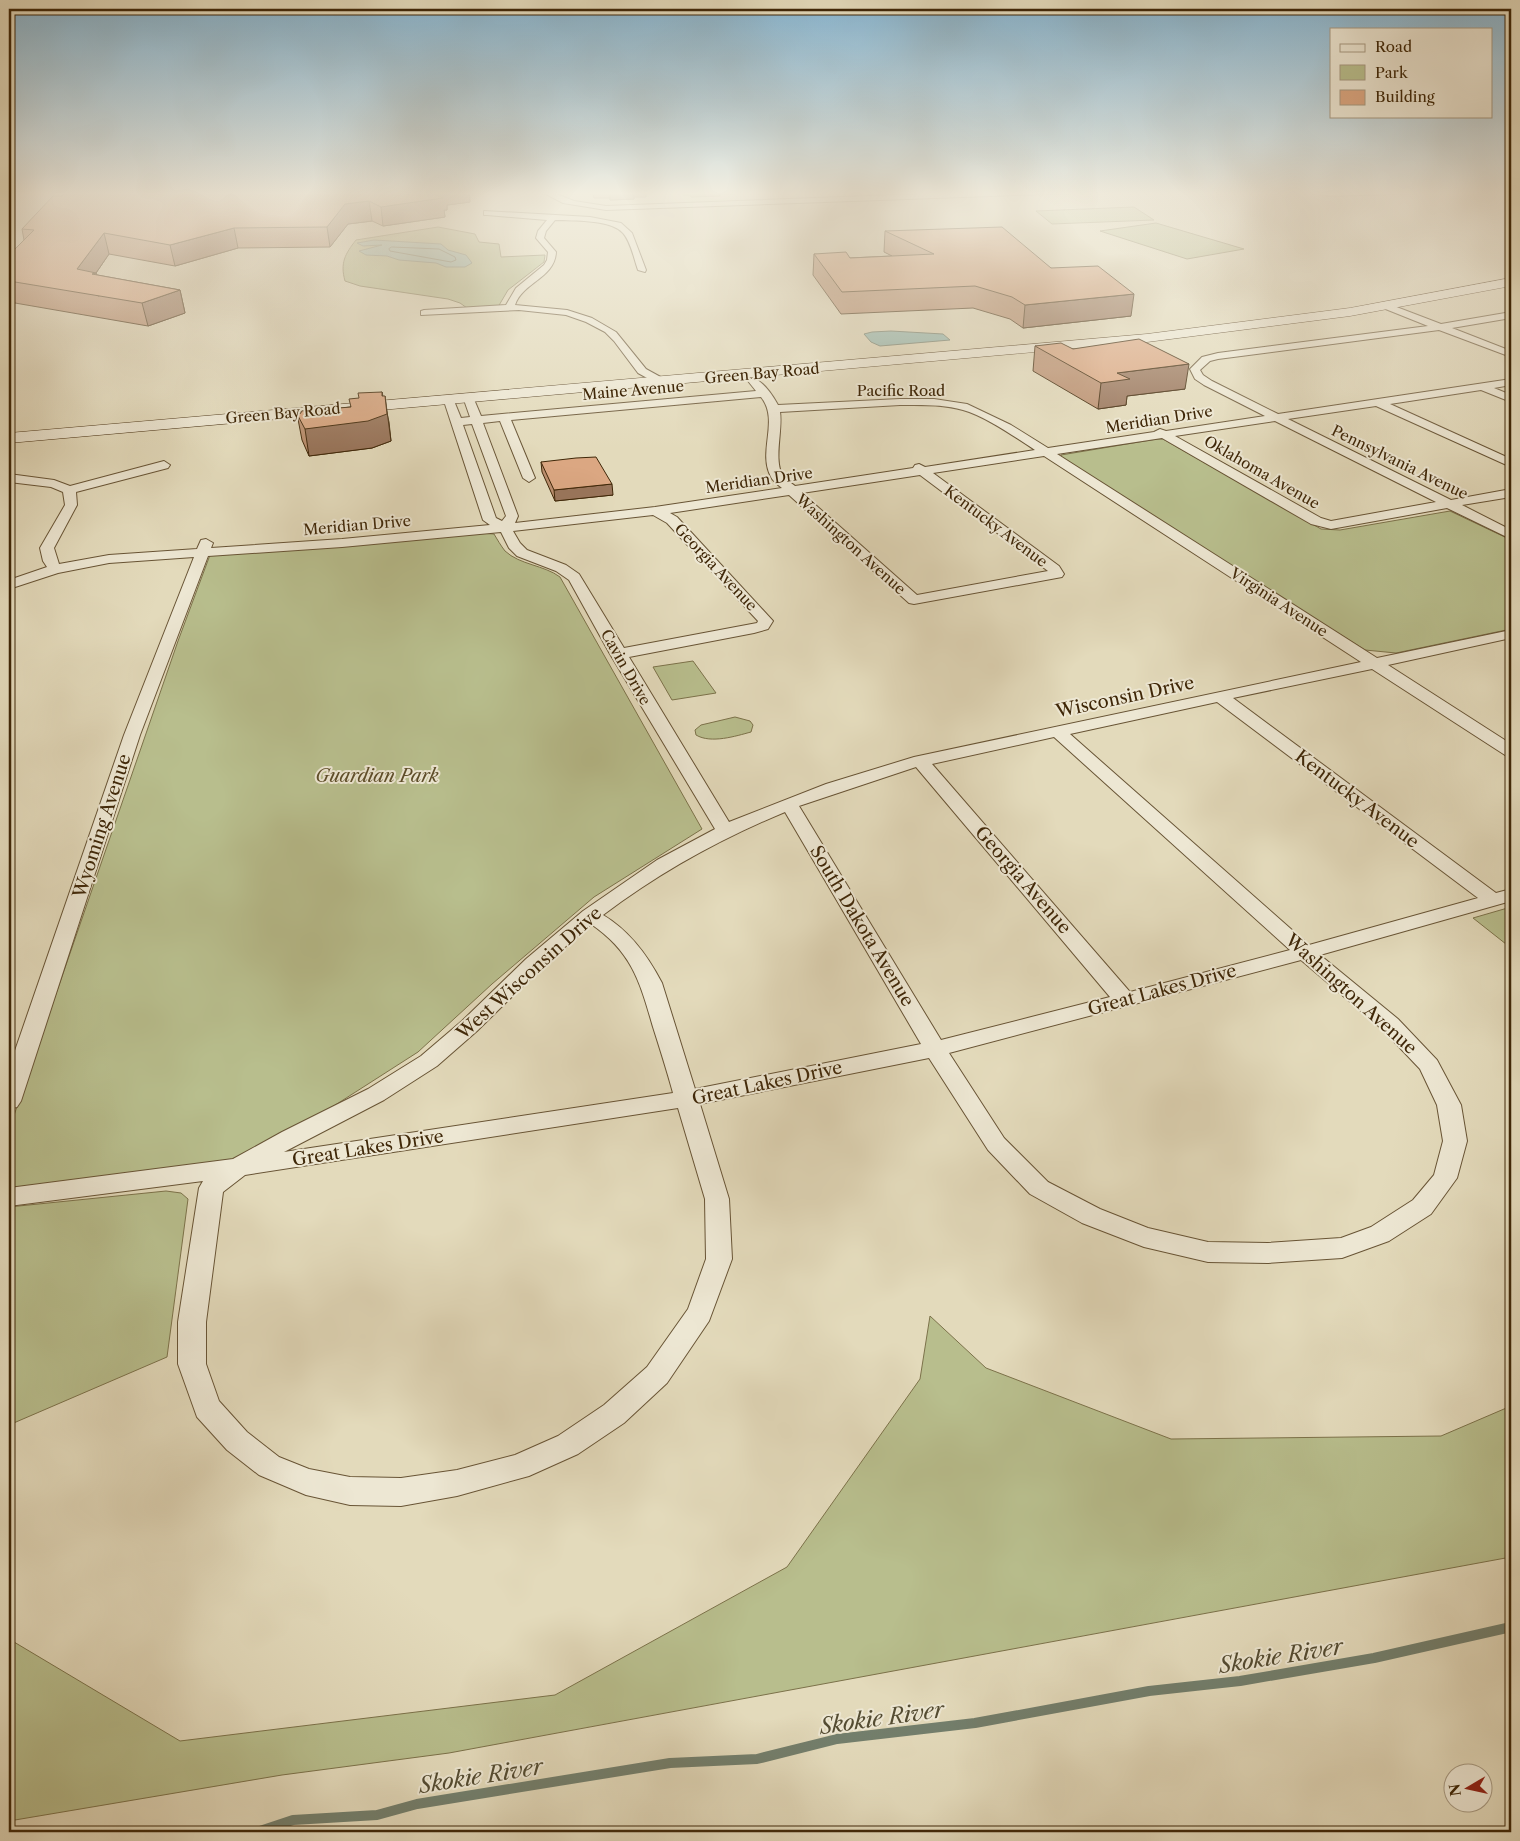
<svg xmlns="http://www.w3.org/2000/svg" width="1520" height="1841" font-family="'Libre Caslon Text',serif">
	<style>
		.green { fill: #b8be8d; stroke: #7c724a }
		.water { fill: #95bab1; stroke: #737f6d }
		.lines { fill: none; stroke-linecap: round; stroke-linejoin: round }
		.shore { stroke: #6a705c; stroke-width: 1 }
		.stream { stroke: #737f6d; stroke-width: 10 }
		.minor-casing { stroke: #685435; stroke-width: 2 }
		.secondary-casing { stroke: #3f2708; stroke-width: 1 }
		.minor { fill: #ede7d3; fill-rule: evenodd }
		.secondary { fill: #ede7d3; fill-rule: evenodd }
		.wall { fill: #bc9070; stroke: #3f2708 }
		.shaded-wall { fill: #99755b; stroke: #3f2708 }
		.building { fill: #dba782; stroke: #3f2708 }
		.labels { text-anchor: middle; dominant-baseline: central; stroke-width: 4; stroke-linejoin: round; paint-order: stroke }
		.far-street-label { font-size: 15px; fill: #3f2708; stroke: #ede7d3 }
		.street-label { font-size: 18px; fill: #3f2708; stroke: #ede7d3 }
		.park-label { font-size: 18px; font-style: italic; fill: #5d4d29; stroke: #ede7d3 }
		.near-water-label { font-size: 22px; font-style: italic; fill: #544c32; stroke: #ede7d3 }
	</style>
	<rect width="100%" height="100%" fill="#e3dabb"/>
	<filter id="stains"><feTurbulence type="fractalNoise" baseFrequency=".004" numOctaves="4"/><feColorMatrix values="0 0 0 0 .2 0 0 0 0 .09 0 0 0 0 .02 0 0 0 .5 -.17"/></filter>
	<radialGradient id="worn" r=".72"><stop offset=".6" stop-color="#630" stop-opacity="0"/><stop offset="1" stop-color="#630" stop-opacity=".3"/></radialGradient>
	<g class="green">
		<path d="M1134 207 1154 220 1052 224 1036 211Z"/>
		<path d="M1156 223 1244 249 1187 259 1100 231Z"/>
		<path d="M438 227 475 234 479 242 499 244 501 257 545 255 544 262 508 290 498 307 467 308 460 303 448 299 360 286 345 281C340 263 345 254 356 240Z"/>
		<path d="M1157 439H1163L1321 529 1340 530 1450 511 1511 540V629L1396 653 1365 650 1062 459 1061 455Z"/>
		<path d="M479 533 494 534C497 539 501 546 505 551 520 565 544 565 560 577L702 829 594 897 492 984 418 1052 251 1159 9 1188V1130L11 1124 178 641 210 555Z"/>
		<path d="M693 661 716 693 672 700 653 667Z"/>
		<path d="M735 717 750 721 753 725 751 732C736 736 711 744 696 735L695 730 701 725Z"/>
		<path d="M1511 907V948L1473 918Z"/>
		<path d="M166 1191 181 1193 188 1199 167 1357 9 1425V1207Z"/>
		<path d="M930 1316 986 1368 1171 1439 1441 1436 1511 1406V1557L449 1753 282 1775 9 1821V1639L180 1741 555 1695 787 1567 920 1379Z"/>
	</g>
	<g class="water">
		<path d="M374 240 441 244 448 250 466 255 472 263 465 267H446L436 263 399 260 387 256 366 255 359 251 382 245 363 246 357 243Z"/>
		<path d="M891 331 943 334 950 340 880 346 871 342 864 334 872 332Z"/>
	</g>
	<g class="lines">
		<path class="shore" d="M392 247 439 249 455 257 456 260 451 262 390 251 389 249Z"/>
		<path class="stream" d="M257 1832 293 1820 377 1815 417 1804 670 1763 757 1759 837 1739 975 1723 1149 1691 1240 1681 1374 1658 1511 1627"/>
		<g class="minor-casing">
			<g id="minor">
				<path d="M540 191H549L574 201 606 206 1000 191H1076L1073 193 606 210 563 203Z"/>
				<path d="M1304 191H1425L1422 193 1329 196Z"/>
				<path d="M484 211 590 217 621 223 632 233 646 270 645 272 638 270C634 259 631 242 623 233 611 219 573 221 555 220L546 231 544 238 556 252C555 278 523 282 515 305L567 310 592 318 616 332 646 369 666 380 667 382 666 384H658L638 373 614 341 605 332 586 322 566 315 519 310 421 315V311L424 310 506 305 516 288 544 265 547 260 548 252 536 238 538 231 547 220 487 215H484Z"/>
				<path d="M1386 303 1441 324 1511 312V318L1452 328 1511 351V357L1439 330 1218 359 1210 361 1200 370 1203 375 1212 381 1278 414 1511 379V385L1494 388 1511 395V402L1481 390 1390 404 1511 459V467L1376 406 1288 419 1451 500 1511 489V497L1462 505 1511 530V539L1447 508 1331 529 1311 524 1162 438 1057 454 1377 658 1511 630V638L1388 665 1511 744V756L1505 755 1372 669 1233 698 1496 893 1511 889V901L1320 955 1398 1019 1437 1060 1461 1105 1467 1141 1457 1178 1431 1214 1389 1241 1342 1258 1268 1263 1208 1262 1144 1247 1082 1223 1030 1194 988 1150 929 1058 700 1104 729 1199 732 1259 709 1321 667 1383 624 1423 578 1454 529 1476 457 1496 401 1506 350 1505 306 1495 259 1475 227 1450 197 1417 178 1364V1322L199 1188 203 1181 9 1206V1188L233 1159 282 1132 368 1089 421 1056 462 1021 526 959 583 911 657 860 715 829 610 654 569 580 556 571 517 556 509 548 501 532 342 547 208 556 140 735 21 1101 17 1107 9 1109V1068L124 735 194 557 109 563 58 573 9 589V580L47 567 43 561 40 548 65 505 63 492 51 487 9 482V474L54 480 70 486 164 461 170 465 168 468 76 492 77 505 54 548 59 564 109 555 197 549 201 540 206 539 213 543 211 548 342 539 490 525 483 520 443 398 444 396H452L461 418 470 417 463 397 468 394 473 397 481 416 756 391 748 381 753 378C763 381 773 396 778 405L900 399H934L967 404 1011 425 1048 448 1154 432 1160 429 1166 431 1265 416 1204 385 1195 379 1190 369 1202 357 1218 353 1428 326 1383 308 1381 306ZM761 397C780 421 757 451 771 477 773 481 778 485 782 488L655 507 515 523 518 516 483 423 500 421 523 478 529 482 535 478 511 420ZM900 405C921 405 942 404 963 410 985 416 1015 437 1035 450L925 467 919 464 915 465 913 468 795 486C791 483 785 479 783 476 773 461 783 429 780 412ZM1275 421 1436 502 1331 521 1321 518 1175 436ZM472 424 506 516 502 521 496 518 463 425ZM1044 456 1361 662 914 757 826 784 729 822 629 657 754 633 768 629 773 621 677 517 670 513 789 495 909 603 914 604 1062 577 1064 574 1059 566 933 473ZM920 475 1048 571 917 595 802 493ZM653 515 667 523 758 621 757 623 624 648 579 574 566 565 527 550 520 543 513 531ZM1217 702 1478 898 1309 945 1070 734ZM1054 737 1290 950 1130 992 932 764ZM916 767 1110 997 941 1040 799 806ZM785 812 921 1044 695 1089 662 983C648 956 630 931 603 915 660 872 720 839 785 812ZM591 924C632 952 640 982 653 1027 660 1049 667 1071 673 1093L284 1152 384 1100 437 1066 477 1031 540 969ZM1301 960 1382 1029 1420 1069 1437 1105 1443 1141 1434 1175 1413 1200 1371 1227 1341 1238 1268 1243 1208 1242 1148 1228 1100 1209 1048 1182 1004 1138 949 1053ZM678 1108 705 1199 706 1259 688 1309 647 1367 604 1405 558 1436 515 1455 457 1470 401 1478 350 1477 309 1469 279 1457 247 1432 219 1401 206 1364V1322L223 1192 245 1175Z"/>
			</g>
		</g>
		<g class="secondary-casing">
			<path id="secondary" d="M1511 278V286L1350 316 1147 342 9 443V433L1147 334 1350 308Z"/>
		</g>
		<use href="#minor" class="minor"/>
		<use href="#secondary" class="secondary"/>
	</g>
	<g class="wall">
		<path d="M67 191H137L136 193 167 191H469L470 202 447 205V210H444L445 217 383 226 372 221 348 224 330 247 238 248 175 266 109 254 96 273 97 275 180 290 185 313 148 326 15 303 9 310V255L24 240 22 229Z"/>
		<path d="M592 191H646V197H634V199L610 200V198H594Z"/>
		<path d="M680 191H733V194H720V196L691 197 690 195H683Z"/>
		<path d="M885 231 1051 268 1131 316 1023 328 1010 319 973 308 841 314 813 275 814 254 850 258 892 256 884 252Z"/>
		<path d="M1035 346 1073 349 1185 389 1127 396 1126 405 1098 409 1033 371Z"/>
		<path d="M382 392 389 422 391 441 372 448 309 456 302 440 297 414 350 407 359 398Z"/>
		<path d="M541 462 613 495 555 501 542 472Z"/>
	</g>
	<g class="shaded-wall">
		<path d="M114 191H137L116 213 112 193Z"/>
		<path d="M437 191H469L470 202 447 205V210H444L445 217 383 226 381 207Z"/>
		<path d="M610 191H634V199L610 200Z"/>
		<path d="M369 201 372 221 348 224 330 247 327 227 345 204Z"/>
		<path d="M234 228 238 248 175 266 170 245Z"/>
		<path d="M104 233 109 254 96 273 102 295 98 296 93 277 77 269Z"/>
		<path d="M9 283 15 303 9 310Z"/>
		<path d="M180 290 185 313 148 326 142 303Z"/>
		<path d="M1134 294 1131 316 1023 328 1025 305Z"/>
		<path d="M1189 364 1185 389 1127 396 1126 405 1098 409 1101 383 1117 373Z"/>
		<path d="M382 392 385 414V396L391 441 372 448 309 456 305 429 382 396Z"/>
		<path d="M612 484 613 495 555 501 554 490Z"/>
	</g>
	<g class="building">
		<path d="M67 191H114L112 193 167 191H441L431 193 443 198 381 207 369 201 345 204 327 227 234 228 170 245 104 233 77 269 96 273 92 274 180 290 142 303 9 281V255L34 230 22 229 53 196H62Z"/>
		<path d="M1002 227 1051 268 1098 266 1134 294 1025 305 1012 297 975 286 842 292 814 254 846 252 850 258 934 254 885 231Z"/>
		<path d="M1139 339 1189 364 1117 373 1130 379 1101 383 1035 346 1061 343 1073 349Z"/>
		<path d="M382 392V396H385L387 414 368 421 305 429 297 414 301 413V411L351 407 349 399 359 398 358 393Z"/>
		<path d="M596 457 612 484 554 490 541 462 576 458Z"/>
	</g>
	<linearGradient id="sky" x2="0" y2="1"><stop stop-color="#87b6d2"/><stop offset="0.43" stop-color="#f2eee0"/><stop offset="1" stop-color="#f2eee0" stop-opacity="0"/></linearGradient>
	<rect width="1520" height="449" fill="url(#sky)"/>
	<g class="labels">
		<g class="far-street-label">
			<text transform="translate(762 373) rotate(-5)">Green Bay Road</text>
			<text transform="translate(633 390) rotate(-5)">Maine Avenue</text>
			<text x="901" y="390">Pacific Road</text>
			<text transform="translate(283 413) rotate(-5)">Green Bay Road</text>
			<text transform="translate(1159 419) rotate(-9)">Meridian Drive</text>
			<text transform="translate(1400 462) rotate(26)">Pennsylvania Avenue</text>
			<text transform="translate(1262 472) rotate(30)">Oklahoma Avenue</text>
			<text transform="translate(759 480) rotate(-8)">Meridian Drive</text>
			<text transform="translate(357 525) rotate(-5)">Meridian Drive</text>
			<text transform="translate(996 526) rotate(37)">Kentucky Avenue</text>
			<text transform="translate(851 544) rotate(42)">Washington Avenue</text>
			<text transform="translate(716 567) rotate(47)">Georgia Avenue</text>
			<text transform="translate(1279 602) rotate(33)">Virginia Avenue</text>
			<text transform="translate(626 667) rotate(60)">Cavin Drive</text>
		</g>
		<g class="street-label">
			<text transform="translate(1125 697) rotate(-12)">Wisconsin Drive</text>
			<text transform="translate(1357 799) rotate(37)">Kentucky Avenue</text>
			<text transform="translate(102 826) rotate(-72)">Wyoming Avenue</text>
			<text transform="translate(1023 880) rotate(49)">Georgia Avenue</text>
			<text transform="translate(862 926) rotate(59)">South Dakota Avenue</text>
			<text transform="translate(529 973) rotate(-42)">West Wisconsin Drive</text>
			<text transform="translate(1162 990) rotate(-15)">Great Lakes Drive</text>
			<text transform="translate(1351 994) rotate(42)">Washington Avenue</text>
			<text transform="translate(767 1083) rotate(-12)">Great Lakes Drive</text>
			<text transform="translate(368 1148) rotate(-9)">Great Lakes Drive</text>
		</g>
		<g class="park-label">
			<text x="377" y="776">Guardian Park</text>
		</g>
		<g class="near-water-label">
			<text transform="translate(1281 1656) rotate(-9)">Skokie River</text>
			<text transform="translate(882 1718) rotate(-8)">Skokie River</text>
			<text transform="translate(481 1776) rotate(-9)">Skokie River</text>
		</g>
	</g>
	<rect width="1520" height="1841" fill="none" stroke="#e3dabb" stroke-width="30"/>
	<rect x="10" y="10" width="1500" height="1821" fill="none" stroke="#3f2708" stroke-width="2.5"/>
	<rect x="15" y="15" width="1490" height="1811" fill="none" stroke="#3f2708"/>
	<rect x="1330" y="28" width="162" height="90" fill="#ede7d3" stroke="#a79a82"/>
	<rect x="1340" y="44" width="25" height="8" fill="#ede7d3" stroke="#a79a82"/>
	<text x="1375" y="52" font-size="15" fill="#3f2708">Road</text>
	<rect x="1340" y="65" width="25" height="15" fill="#b8be8d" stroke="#a79a82"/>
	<text x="1375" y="78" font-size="15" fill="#3f2708">Park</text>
	<rect x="1340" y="90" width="25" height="15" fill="#dba782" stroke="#a79a82"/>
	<text x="1375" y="102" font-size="15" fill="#3f2708">Building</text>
	<g transform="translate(1468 1788) rotate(261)"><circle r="24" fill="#ede7d3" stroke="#a79a82"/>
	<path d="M0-4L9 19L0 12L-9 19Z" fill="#8f2418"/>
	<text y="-8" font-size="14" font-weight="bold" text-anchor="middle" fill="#3f2708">N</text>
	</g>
	<rect width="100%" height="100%" filter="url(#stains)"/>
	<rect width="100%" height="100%" fill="url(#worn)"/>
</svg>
